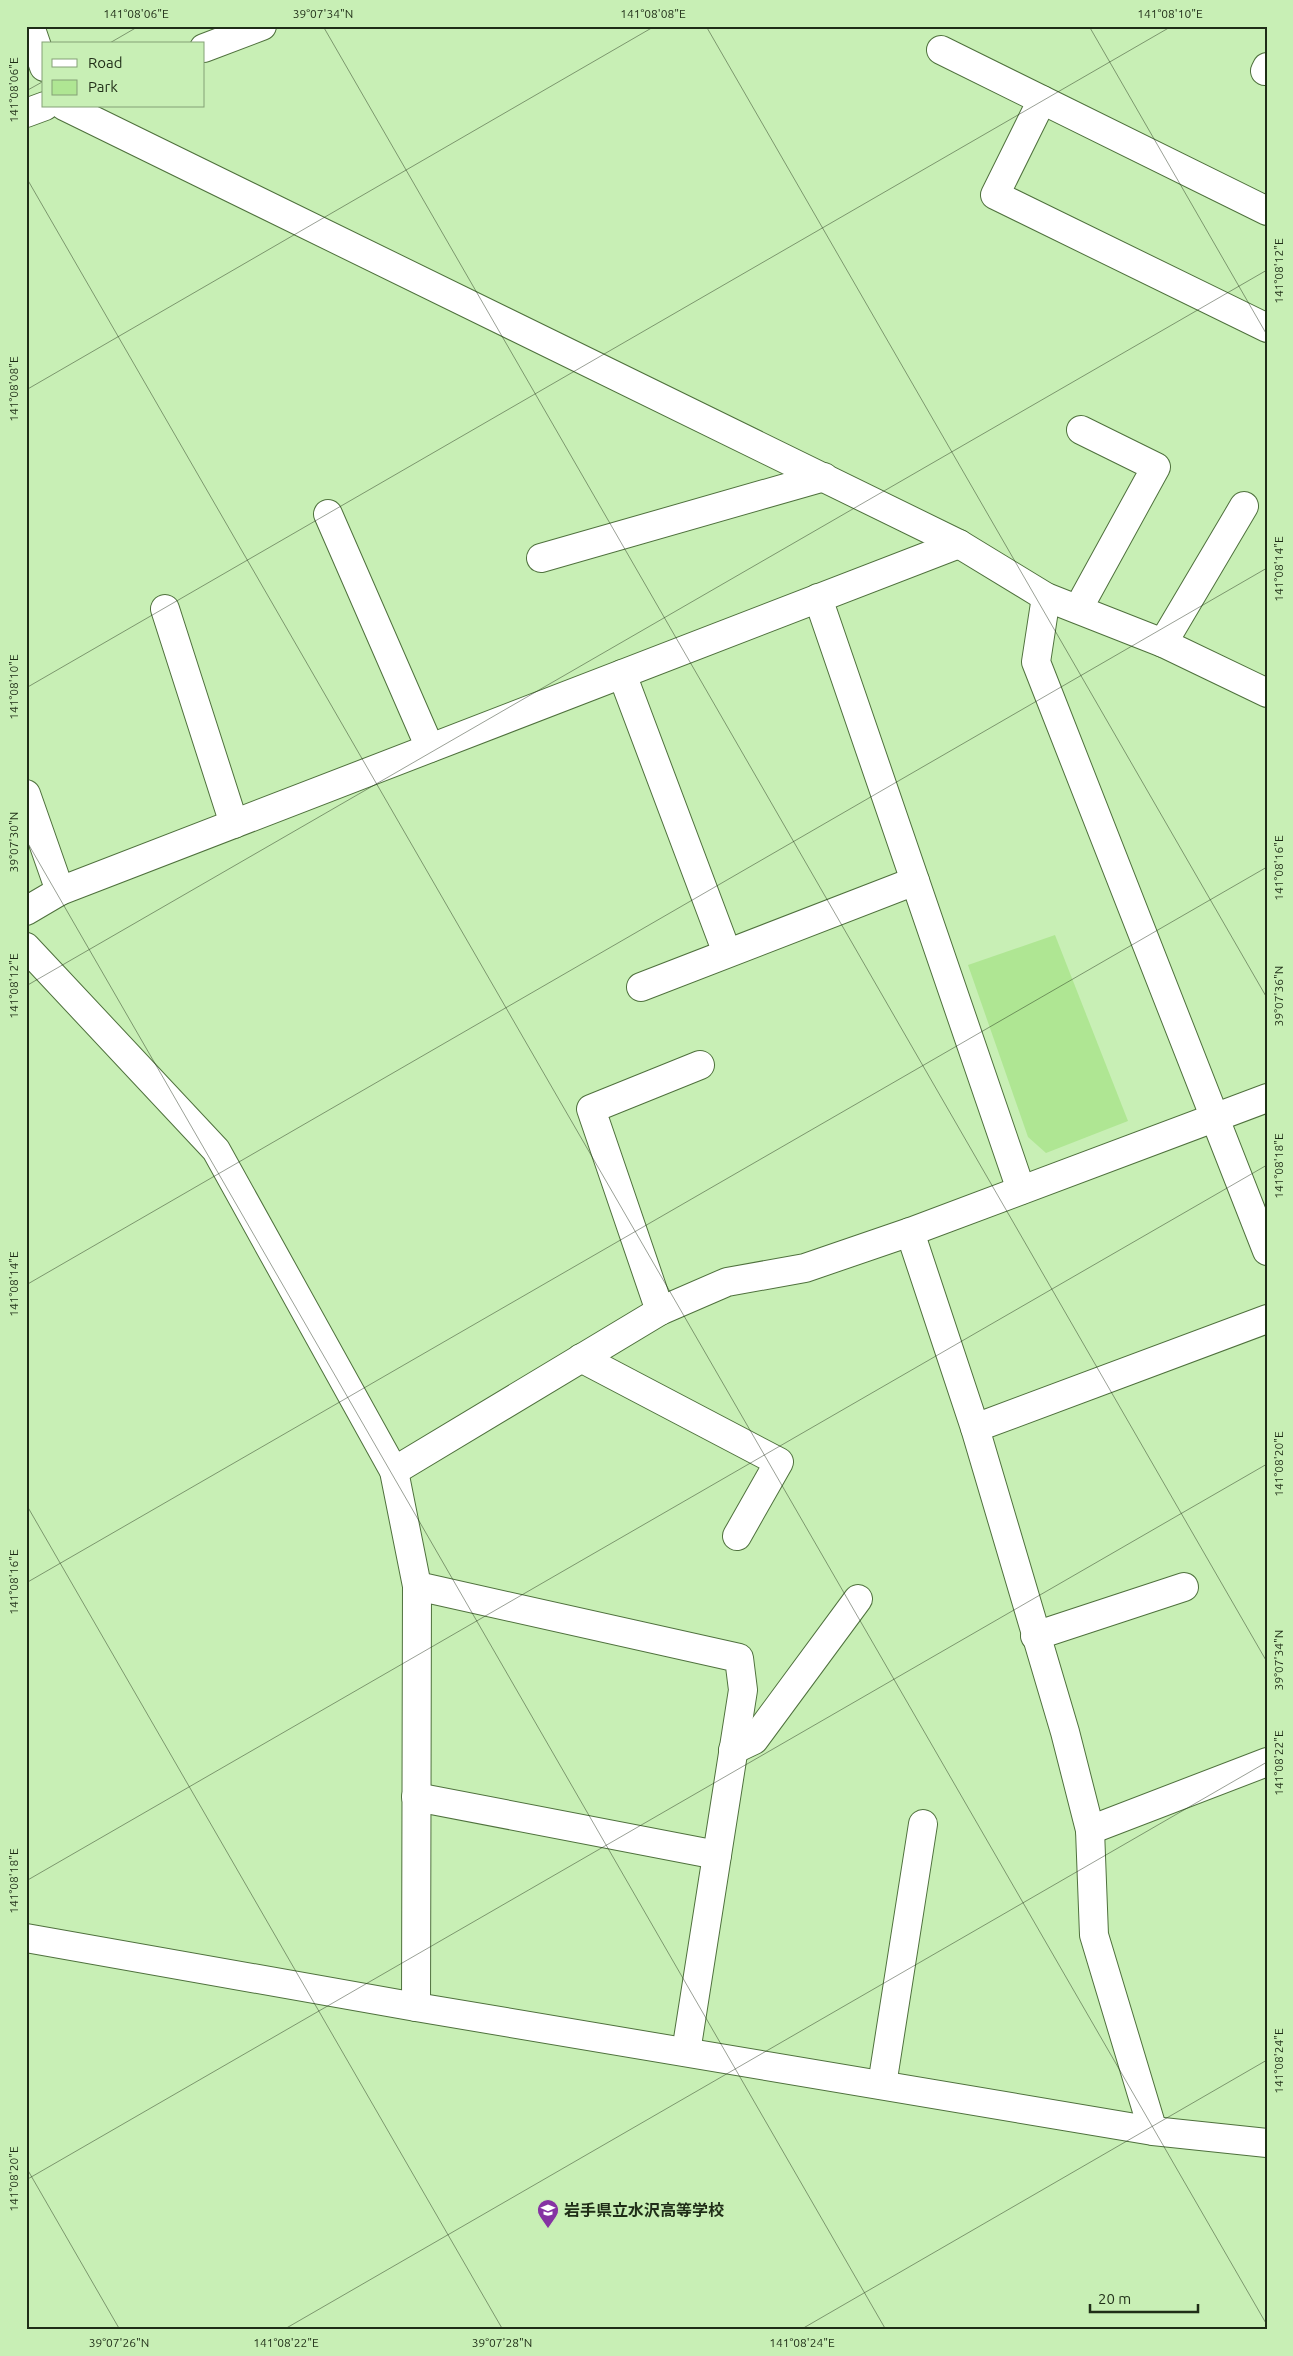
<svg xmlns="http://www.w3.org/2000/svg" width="1293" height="2356" font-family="Ubuntu,'Noto Sans JP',sans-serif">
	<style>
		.park { fill: #afe693 }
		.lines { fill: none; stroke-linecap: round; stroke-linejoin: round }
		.minor-casing { stroke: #4f713d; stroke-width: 30 }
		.minor { stroke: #fff; stroke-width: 28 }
		.ticks { fill: none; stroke: #1f2d17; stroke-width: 1; stroke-opacity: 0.45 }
		.labels { text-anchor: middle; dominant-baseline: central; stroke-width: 5; stroke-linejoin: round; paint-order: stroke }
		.poi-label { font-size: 16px; font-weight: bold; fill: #1f2d17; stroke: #c8efb5; text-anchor: start }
		.neatline { fill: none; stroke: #1f2d17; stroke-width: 2 }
		.ticks-label { font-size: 12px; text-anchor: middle; fill: #1f2d17 }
	</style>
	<rect width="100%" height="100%" fill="#c8efb5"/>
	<path class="park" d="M1055 935 1128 1121 1046 1153 1028 1137 968 965Z"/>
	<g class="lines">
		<g class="minor-casing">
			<g id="minor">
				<path d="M30 26 44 67"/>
				<path d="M204 48 262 26"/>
				<path d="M941 50 1267 211"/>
				<path d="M1265 71 1267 67"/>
				<path d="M1042 100 995 195 1267 328"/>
				<path d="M64 106 959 544 1046 597 1163 643 1267 693"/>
				<path d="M26 113 45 106"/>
				<path d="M328 514 430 748"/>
				<path d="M541 558 824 477"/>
				<path d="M1046 597 1036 662 1267 1251"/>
				<path d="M818 598 1021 1190"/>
				<path d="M165 609 234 824"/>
				<path d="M1078 609 1156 467 1081 430"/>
				<path d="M1163 643 1244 506"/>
				<path d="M622 674 727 953"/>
				<path d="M26 794 60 891"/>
				<path d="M26 911 60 891 959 544"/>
				<path d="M26 947 216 1150 394 1471 417 1586 416 2007"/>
				<path d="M641 987 915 881"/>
				<path d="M910 1232 975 1428 1065 1732 1090 1830 1094 1935 1153 2131"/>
				<path d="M660 1311 591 1109 700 1065"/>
				<path d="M581 1358 779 1462 737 1536"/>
				<path d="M975 1428 1267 1319"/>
				<path d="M394 1471 660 1311 727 1282 805 1268 910 1232 1267 1098"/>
				<path d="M417 1586 739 1658 743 1690 686 2052"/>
				<path d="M1035 1636 1184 1587"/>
				<path d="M733 1750 754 1740 858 1599"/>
				<path d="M416 1797 717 1855"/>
				<path d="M1090 1830 1267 1762"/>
				<path d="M26 1938 416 2007 1153 2131 1267 2143"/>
				<path d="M882 2085 923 1824"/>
			</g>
		</g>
		<use href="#minor" class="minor"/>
	</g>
	<path class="ticks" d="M323 26 1267 1662M706 26 1267 998M1089 26 1267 335M108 44 139 26M26 91 44 81M26 177 1267 2325M26 390 655 26M26 688 1172 26M26 840 886 2330M26 986 1267 270M26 1285 1267 568M26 1504 503 2330M26 1583 1267 867M26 1881 1267 1165M26 2167 120 2330M26 2180 1267 1464M283 2330 1267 1762M800 2330 1267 2060"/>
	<defs>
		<g id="school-pin" transform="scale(1.125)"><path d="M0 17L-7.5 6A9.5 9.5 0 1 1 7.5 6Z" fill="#8533a3" stroke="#c8efb5"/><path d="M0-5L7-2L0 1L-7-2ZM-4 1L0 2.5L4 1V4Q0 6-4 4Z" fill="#fff"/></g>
	</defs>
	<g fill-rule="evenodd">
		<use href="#school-pin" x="548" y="2210"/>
	</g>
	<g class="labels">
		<g class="poi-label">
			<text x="564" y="2210">岩手県立水沢高等学校</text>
		</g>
	</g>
	<rect width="1293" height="2356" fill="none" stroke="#c8efb5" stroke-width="55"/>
	<rect x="42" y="42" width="162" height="65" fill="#c8efb5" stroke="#84a176"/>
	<rect x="52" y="59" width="25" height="8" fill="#ffffff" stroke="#84a176"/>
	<text x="88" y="68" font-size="15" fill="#1f2d17">Road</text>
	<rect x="52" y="80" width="25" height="15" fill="#afe693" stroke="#84a176"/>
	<text x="88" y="92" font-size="15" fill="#1f2d17">Park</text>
	<path d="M1090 2304v8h108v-8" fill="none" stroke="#1f2d17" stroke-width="2.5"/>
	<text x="1098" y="2304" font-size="15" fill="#1f2d17" stroke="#c8efb5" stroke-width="4" paint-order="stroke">20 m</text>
	<rect x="28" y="28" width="1238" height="2300" class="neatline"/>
	<g class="ticks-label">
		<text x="136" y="18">141°08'06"E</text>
		<text x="323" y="18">39°07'34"N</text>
		<text x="653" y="18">141°08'08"E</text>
		<text x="1170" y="18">141°08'10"E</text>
		<text transform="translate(14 90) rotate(-90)" y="4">141°08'06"E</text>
		<text transform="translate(1279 271) rotate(-90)" y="4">141°08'12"E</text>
		<text transform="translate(14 389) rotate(-90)" y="4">141°08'08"E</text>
		<text transform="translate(1279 569) rotate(-90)" y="4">141°08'14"E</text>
		<text transform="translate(14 687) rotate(-90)" y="4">141°08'10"E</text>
		<text transform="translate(14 842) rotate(-90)" y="4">39°07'30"N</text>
		<text transform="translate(1279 868) rotate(-90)" y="4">141°08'16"E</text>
		<text transform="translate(14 986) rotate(-90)" y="4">141°08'12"E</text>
		<text transform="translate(1279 996) rotate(-90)" y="4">39°07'36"N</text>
		<text transform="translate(1279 1166) rotate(-90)" y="4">141°08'18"E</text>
		<text transform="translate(14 1284) rotate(-90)" y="4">141°08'14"E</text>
		<text transform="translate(1279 1464) rotate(-90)" y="4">141°08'20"E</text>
		<text transform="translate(14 1582) rotate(-90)" y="4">141°08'16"E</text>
		<text transform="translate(1279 1660) rotate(-90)" y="4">39°07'34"N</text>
		<text transform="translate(1279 1763) rotate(-90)" y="4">141°08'22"E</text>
		<text transform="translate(14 1881) rotate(-90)" y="4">141°08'18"E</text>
		<text transform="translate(1279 2061) rotate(-90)" y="4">141°08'24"E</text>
		<text transform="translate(14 2179) rotate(-90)" y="4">141°08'20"E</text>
		<text x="119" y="2347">39°07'26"N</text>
		<text x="286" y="2347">141°08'22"E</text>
		<text x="502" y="2347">39°07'28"N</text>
		<text x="802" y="2347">141°08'24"E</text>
	</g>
</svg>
